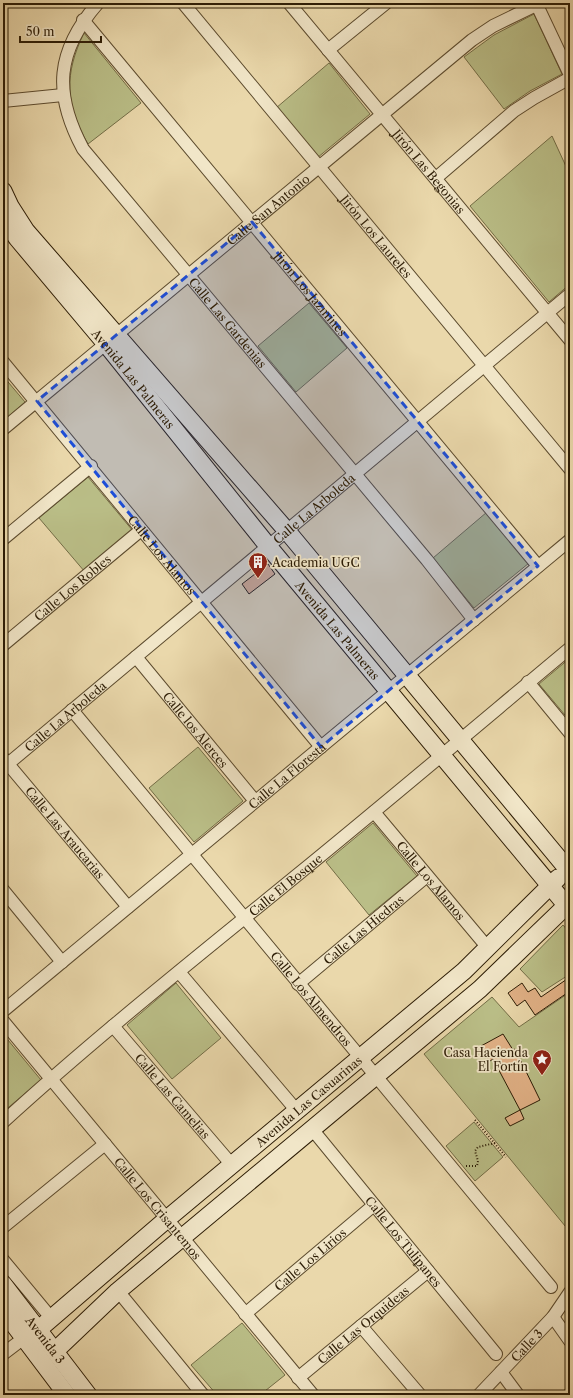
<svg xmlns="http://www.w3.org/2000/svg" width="573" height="1398" font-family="'Libre Caslon Text',serif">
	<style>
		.green { fill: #babe87; stroke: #736d46 }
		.building { fill: #e2b287; stroke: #2c1c05 }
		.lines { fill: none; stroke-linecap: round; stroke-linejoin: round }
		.street-casing { stroke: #5c4b2e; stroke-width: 14 }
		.secondary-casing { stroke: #2c1c05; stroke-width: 19 }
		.path { stroke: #2c1c05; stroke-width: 2; stroke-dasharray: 1 2; stroke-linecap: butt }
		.street { stroke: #f1e6c8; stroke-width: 12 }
		.secondary { stroke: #f1e6c8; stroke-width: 17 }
		.marked { fill: #1d4ed8; fill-opacity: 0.2; stroke: #1d4ed8; stroke-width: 3; stroke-dasharray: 8 5; stroke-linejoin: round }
		.labels { text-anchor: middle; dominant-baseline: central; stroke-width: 3.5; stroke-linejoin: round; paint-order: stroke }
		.street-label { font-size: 12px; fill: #2c1c05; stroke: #f1e6c8 }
		.poi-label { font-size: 12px; fill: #2c1c05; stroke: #f1e6c8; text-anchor: start }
	</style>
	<rect width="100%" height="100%" fill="#ead8ab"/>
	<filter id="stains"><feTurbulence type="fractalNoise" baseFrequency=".005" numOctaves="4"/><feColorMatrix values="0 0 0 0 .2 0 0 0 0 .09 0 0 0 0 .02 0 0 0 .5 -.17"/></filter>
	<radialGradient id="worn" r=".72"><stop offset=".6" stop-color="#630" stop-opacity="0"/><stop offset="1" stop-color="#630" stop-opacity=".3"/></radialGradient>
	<g class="green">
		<path d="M534 14 562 74 530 91 504 109 464 57 494 35Z"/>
		<path d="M84 33 141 103 88 144C65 104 64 74 84 33Z"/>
		<path d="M329 63 370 114 317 158 276 108Z"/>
		<path d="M552 136 570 175V284L549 302 470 206Z"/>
		<path d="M309 303 347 348 296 392 258 346Z"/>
		<path d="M3 376 25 402 3 421Z"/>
		<path d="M88 477 133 531 85 572 39 518Z"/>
		<path d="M487 512 529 563 474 608 433 558Z"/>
		<path d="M570 658V721L539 684Z"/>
		<path d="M198 747 243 801 194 842 149 788Z"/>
		<path d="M373 823 417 876 369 915 326 862Z"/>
		<path d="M563 925 570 933V974L542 992 520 969Z"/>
		<path d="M176 983 221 1038 172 1079 127 1025Z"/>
		<path d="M570 992V1106L568 1108 570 1110V1232L424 1054 492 997 519 1027Z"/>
		<path d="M3 1034 41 1080 3 1112Z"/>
		<path d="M474 1122 503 1157 475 1181 446 1146Z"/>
		<path d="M242 1323 285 1375 260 1395H217L191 1365Z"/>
	</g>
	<g class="building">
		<path d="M268 564 275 574 249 594 242 584Z"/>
		<path d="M570 977V991L535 1015 525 1000 517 1006 508 993 522 983 528 992 535 988 541 997Z"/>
		<path d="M503 1034 513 1050 515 1049 540 1100 520 1110 524 1119 510 1126 505 1118 520 1110 493 1059 490 1061 481 1050 483 1049 481 1046Z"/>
	</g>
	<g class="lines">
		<g class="street-casing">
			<g id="street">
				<path id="s1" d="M98 3C56 51 53 93 83 149L427 560 474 620"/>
				<path id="s2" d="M183 3 570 469"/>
				<path id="s3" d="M289 3 570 340"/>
				<path d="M536 3 570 75"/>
				<path id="s4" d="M83 20 538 566"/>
				<path d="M328 50 386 3"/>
				<path d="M3 101 63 95"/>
				<path d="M436 178 514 111 534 98 570 78"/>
				<path id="s5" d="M3 362 321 747"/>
				<path id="s6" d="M3 429 472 40 493 26 540 3"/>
				<path d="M3 539 91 466"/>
				<path id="s7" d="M3 645 141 530"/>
				<path id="s8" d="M136 657 255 801"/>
				<path d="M528 682 570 733"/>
				<path id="s9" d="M72 710 551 1287"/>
				<path id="s10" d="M3 758 128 907"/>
				<path id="s11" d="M3 768 570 294"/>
				<path id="s12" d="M374 812 488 948"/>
				<path d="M3 890 62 962"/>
				<path d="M179 972 297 1111"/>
				<path id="s13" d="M298 984 427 876"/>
				<path id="s14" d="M3 1011 570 540"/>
				<path id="s15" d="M3 1021 313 1395"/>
				<path id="s16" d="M113 1026 232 1165"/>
				<path id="s17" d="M3 1122C97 1036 197 957 296 876 388 801 479 724 570 648"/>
				<path id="s18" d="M312 1129 496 1354"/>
				<path d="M3 1227 105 1144"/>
				<path d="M3 1260 52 1319"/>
				<path d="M118 1291 203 1395"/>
				<path id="s19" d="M245 1314 374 1205"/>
				<path d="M553 1317 570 1341"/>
				<path d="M361 1326 420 1395"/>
				<path d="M3 1354 24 1338"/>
				<path d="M501 1372 518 1395"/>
				<path id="s20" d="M298 1378 428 1271"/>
				<path id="s21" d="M479 1395 553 1317 570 1292"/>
				<path d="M569 1395 570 1394"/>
			</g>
		</g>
		<g class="secondary-casing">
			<g id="secondary">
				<path d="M3 191 10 206 26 231 287 531 570 872"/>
				<path id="s22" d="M3 218 17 238 106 344 268 546 567 906"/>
				<path id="s23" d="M3 1284 88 1395"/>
				<path d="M3 1310 67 1395"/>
				<path id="s24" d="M39 1329 167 1219 464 971 558 878"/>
				<path d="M55 1351 118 1291 480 989 570 902"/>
			</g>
		</g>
		<g class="path">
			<path d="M475 1120 506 1157"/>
			<path d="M466 1166H477L478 1161 475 1151 478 1147 495 1143"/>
		</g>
		<use href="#street" class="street"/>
		<use href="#secondary" class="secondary"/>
	</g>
	<path class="marked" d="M252 222 538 566 321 747 37 401Z"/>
	<defs>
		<g id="building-pin" transform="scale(1)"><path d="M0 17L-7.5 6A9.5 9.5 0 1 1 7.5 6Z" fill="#8f2418" stroke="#f1e6c8"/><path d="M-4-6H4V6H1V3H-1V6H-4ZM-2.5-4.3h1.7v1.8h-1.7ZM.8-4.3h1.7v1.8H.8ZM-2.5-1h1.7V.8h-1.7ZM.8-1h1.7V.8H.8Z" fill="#fff"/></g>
		<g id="sight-pin" transform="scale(1)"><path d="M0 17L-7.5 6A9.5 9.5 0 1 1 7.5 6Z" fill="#8f2418" stroke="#f1e6c8"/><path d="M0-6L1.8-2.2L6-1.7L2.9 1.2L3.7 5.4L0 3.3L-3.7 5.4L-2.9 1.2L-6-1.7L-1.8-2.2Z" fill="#fff"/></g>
	</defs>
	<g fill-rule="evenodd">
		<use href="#building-pin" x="258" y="562"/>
		<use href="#sight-pin" x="542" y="1059"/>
	</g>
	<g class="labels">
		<g class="street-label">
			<text stroke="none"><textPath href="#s3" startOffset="219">Jirón Las Begonias</textPath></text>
			<text stroke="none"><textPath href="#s6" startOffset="344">Calle San Antonio</textPath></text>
			<text stroke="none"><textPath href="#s2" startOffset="303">Jirón Los Laureles</textPath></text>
			<text stroke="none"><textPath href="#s4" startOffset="356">Jirón Los Jazmines</textPath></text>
			<text stroke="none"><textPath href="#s1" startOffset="385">Calle Las Gardenias</textPath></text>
			<text stroke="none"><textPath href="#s22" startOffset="207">Avenida Las Palmeras</textPath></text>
			<text stroke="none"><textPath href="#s11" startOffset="405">Calle La Arboleda</textPath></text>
			<text stroke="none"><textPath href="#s5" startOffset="250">Calle Los Alamos</textPath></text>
			<text stroke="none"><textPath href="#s7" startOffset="90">Calle Los Robles</textPath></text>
			<text stroke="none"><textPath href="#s22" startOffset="531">Avenida Las Palmeras</textPath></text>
			<text stroke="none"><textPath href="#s11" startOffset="81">Calle La Arboleda</textPath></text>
			<text stroke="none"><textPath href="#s8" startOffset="94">Calle los Alerces</textPath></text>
			<text stroke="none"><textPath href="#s14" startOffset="369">Calle La Floresta</textPath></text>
			<text stroke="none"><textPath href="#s10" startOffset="97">Calle Las Araucarias</textPath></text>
			<text stroke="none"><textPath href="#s12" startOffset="89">Calle Los Alamos</textPath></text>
			<text stroke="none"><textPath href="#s17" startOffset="369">Calle El Bosque</textPath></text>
			<text stroke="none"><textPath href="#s13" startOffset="85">Calle Las Hiedras</textPath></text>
			<text stroke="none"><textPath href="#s9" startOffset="375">Calle Los Almendros</textPath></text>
			<text stroke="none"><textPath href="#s16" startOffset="92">Calle Las Camelias</textPath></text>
			<text stroke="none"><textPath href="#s24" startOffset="353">Avenida Las Casuarinas</textPath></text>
			<text stroke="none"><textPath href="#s15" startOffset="243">Calle Los Crisantemos</textPath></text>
			<text stroke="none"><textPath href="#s18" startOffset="145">Calle Los Tulipanes</textPath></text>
			<text stroke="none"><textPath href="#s19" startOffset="85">Calle Los Lirios</textPath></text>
			<text stroke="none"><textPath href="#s20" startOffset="84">Calle Las Orquideas</textPath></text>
			<text stroke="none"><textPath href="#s23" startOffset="70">Avenida 3</textPath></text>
			<text stroke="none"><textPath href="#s21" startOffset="69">Calle 3</textPath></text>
		</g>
		<g class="poi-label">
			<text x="272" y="562">Academia UGC</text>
			<text x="528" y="1052" text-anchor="end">Casa Hacienda<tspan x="528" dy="14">El Fortín</tspan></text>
		</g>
	</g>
	<rect width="573" height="1398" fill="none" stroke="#ead8ab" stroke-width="16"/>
	<rect x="4" y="4" width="565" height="1390" fill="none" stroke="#2c1c05" stroke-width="2"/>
	<rect x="8" y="8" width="557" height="1382" fill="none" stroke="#2c1c05"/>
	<path d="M20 36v6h81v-6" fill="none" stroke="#2c1c05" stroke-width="2"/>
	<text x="26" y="36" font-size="12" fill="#2c1c05" stroke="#f1e6c8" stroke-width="3" paint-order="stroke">50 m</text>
	<rect width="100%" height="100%" filter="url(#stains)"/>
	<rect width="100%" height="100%" fill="url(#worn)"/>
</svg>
